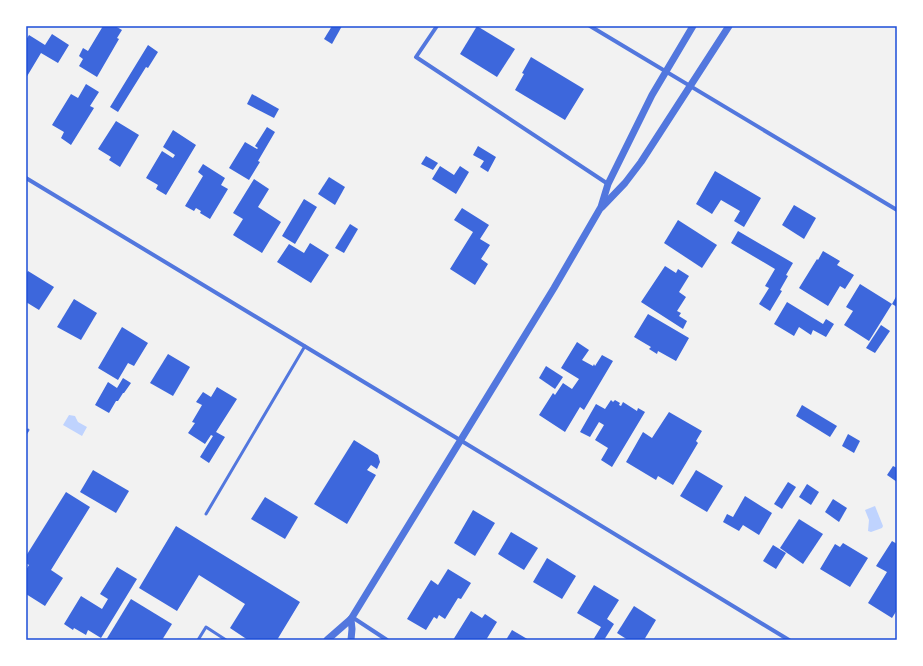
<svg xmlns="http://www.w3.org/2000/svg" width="923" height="666" font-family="'Zilla Slab',serif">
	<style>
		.water { fill: #bfd3fe }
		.building { fill: #3d67dc }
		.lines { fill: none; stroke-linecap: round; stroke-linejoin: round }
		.service { stroke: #5277de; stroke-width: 3 }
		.minor { stroke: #5277de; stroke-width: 4 }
		.tertiary { stroke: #5277de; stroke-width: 7 }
		.neatline { fill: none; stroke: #1d4ed8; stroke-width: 1.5 }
	</style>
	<rect width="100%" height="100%" fill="#f2f2f2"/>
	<g class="water">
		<path d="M69 415 75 416 78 422 87 427 82 436 63 425Z"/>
		<path d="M875 506 883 526 882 528 871 532 868 531 869 520 865 510Z"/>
	</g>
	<g class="building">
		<path d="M103 26H115L122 30 117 38 119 39 97 77 79 66 83 59 79 56 83 48 88 51Z"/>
		<path d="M332 26H342L332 44 324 39Z"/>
		<path d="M477 26 515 49 497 77 460 54Z"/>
		<path d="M52 34 69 45 58 63 41 53 26 78V40L29 35 45 45Z"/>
		<path d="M148 45 158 52 148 68 146 67 118 112 110 107Z"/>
		<path d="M531 57 584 89 565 120 515 90 524 74 522 73Z"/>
		<path d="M86 84 99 92 90 106 94 108 71 145 61 138 64 132 52 125 71 94 78 98Z"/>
		<path d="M252 94 279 109 274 118 247 104Z"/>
		<path d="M116 121 139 135 120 167 109 160 111 157 98 149Z"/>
		<path d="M267 127 275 132 258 161 260 162 249 180 229 168 245 142 257 149 258 148 255 146Z"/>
		<path d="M173 130 196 145 166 195 156 189 158 185 146 178 162 151 173 158 175 155 163 147Z"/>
		<path d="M478 146 496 157 488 172 480 167 484 161 473 155Z"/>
		<path d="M426 156 438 163 433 170 421 164Z"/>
		<path d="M203 164 225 178 221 185 228 189 210 219 200 213 201 211 196 208 194 211 185 206 203 176 198 172Z"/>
		<path d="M440 166 454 175 460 166 469 172 456 194 432 179Z"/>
		<path d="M715 171 761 198 744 227 734 221 740 211 721 200 712 214 696 204Z"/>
		<path d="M329 177 345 187 335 205 318 194Z"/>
		<path d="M254 179 269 189 258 207 281 222 262 253 233 235 243 219 233 213Z"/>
		<path d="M304 199 317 207 295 244 282 236Z"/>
		<path d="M794 205 816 218 804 239 782 225Z"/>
		<path d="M462 208 489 225 480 239 490 245 481 259 488 264 475 285 450 269 473 232 454 220Z"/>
		<path d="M678 220 717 245 702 268 664 243Z"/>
		<path d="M350 224 358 229 344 253 335 248Z"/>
		<path d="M738 231 793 263 786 275 788 276 780 290 782 291 770 311 759 304 769 288 765 286 775 269 731 243Z"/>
		<path d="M310 243 329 255 311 283 277 262 289 244 304 253Z"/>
		<path d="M823 251 840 261 837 265 854 275 845 289 840 286 828 306 799 288 817 259 818 260Z"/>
		<path d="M665 266 676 273 678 269 689 276 679 292 686 297 677 311 681 313 679 316 687 321 683 329 641 302Z"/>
		<path d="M28 271 54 287 39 310 26 302V274Z"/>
		<path d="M860 284 892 304 897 295V307L892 304 869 341 844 325 853 311 846 307Z"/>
		<path d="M74 299 97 313 81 340 57 327Z"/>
		<path d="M787 302 823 324 826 319 834 324 826 337 813 330 811 335 799 327 794 336 774 324Z"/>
		<path d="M648 314 689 338 676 361 658 351 657 354 649 349 651 347 634 337Z"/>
		<path d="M881 325 890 331 875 353 866 348Z"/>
		<path d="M122 327 148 343 134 366 128 363 118 380 98 368Z"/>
		<path d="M577 342 589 350 582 360 593 366 594 364 595 366 602 355 613 361 584 410 580 407 565 432 539 415 553 393 555 395 563 383 572 389 579 379 561 368Z"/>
		<path d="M168 354 190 367 173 396 150 383Z"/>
		<path d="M546 366 563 377 555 389 539 378Z"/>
		<path d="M123 378 131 383 124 393H123L118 401H116L109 413 95 405 108 382 117 388Z"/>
		<path d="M217 387 237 399 216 432 225 437 209 463 200 457 213 436 211 435 205 444 188 433 195 423 192 422 202 405 196 402 203 392 211 397Z"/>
		<path d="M611 400 613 402 615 400 620 403 619 405 621 406 623 402 637 411 638 408 645 412 612 467 601 460 608 448 595 440 604 425 599 422 590 437 580 432 596 404 605 409Z"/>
		<path d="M802 405 837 426 830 437 796 416Z"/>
		<path d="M669 412 702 431 696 441 698 443 673 485 658 476 656 480 626 462 643 432 652 438Z"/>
		<path d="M848 434 860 441 854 453 842 446Z"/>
		<path d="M354 440 378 455 380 462 377 469 371 465 367 470 376 475 347 524 314 504Z"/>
		<path d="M893 466 897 468V482L887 475Z"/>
		<path d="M93 470 129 491 116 513 80 492Z"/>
		<path d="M696 470 723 486 707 512 680 496Z"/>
		<path d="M788 482 796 487 782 509 774 504Z"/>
		<path d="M807 484 819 492 811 505 799 497Z"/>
		<path d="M66 492 90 507 51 570 63 578 45 606 26 594V570L29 565 26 563V556Z"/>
		<path d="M745 496 772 513 759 535 743 525 739 531 723 522 727 514 733 517Z"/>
		<path d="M265 497 298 517 285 539 251 519Z"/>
		<path d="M833 499 847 508 839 522 825 512Z"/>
		<path d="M473 510 495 523 475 556 454 543Z"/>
		<path d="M799 519 823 534 803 564 780 548Z"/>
		<path d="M176 526 300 602 277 640H248L230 628 245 604 199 575 177 611 139 588Z"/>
		<path d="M511 532 538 548 524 570 498 554Z"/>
		<path d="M892 541 897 544V610L892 618 868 603 887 572 876 566Z"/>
		<path d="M843 543 868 558 850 587 820 569 835 544 840 547Z"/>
		<path d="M773 545 786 553 776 569 763 561Z"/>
		<path d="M547 558 576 576 562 599 533 582Z"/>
		<path d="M117 567 137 579 101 638 88 630 86 635 74 628 73 630 64 624 81 596 102 609 108 599 100 594Z"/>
		<path d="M448 569 471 583 461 599 458 598 445 619 439 615 437 619 434 617 426 630 407 619 431 580 438 585Z"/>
		<path d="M594 585 619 600 607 619 614 624 604 640H593L601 627 577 613Z"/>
		<path d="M131 599 172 624 162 640H106Z"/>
		<path d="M634 606 656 620 644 640H628L617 633Z"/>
		<path d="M471 611 482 618 485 614 497 622 486 640H453Z"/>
		<path d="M512 630 529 640H506Z"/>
	</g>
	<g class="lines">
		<g class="service">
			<path d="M26 433 28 430"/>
			<path d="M206 514 305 346"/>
			<path d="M198 640 206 627 226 640"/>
		</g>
		<g class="minor">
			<path d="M437 26 416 57 608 184"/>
			<path d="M590 26 897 210"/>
			<path d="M26 178 460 440 789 640"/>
			<path d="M352 617 387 640"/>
		</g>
		<g class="tertiary">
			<path d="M602 207 625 183 641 162 729 26"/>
			<path d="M327 640 351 619 554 288 601 207 608 184 652 95 693 26"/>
			<path d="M351 640 352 629 351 619"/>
		</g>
	</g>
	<rect width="923" height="666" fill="none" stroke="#ffffff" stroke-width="54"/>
	<rect x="27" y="27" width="869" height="612" class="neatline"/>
</svg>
